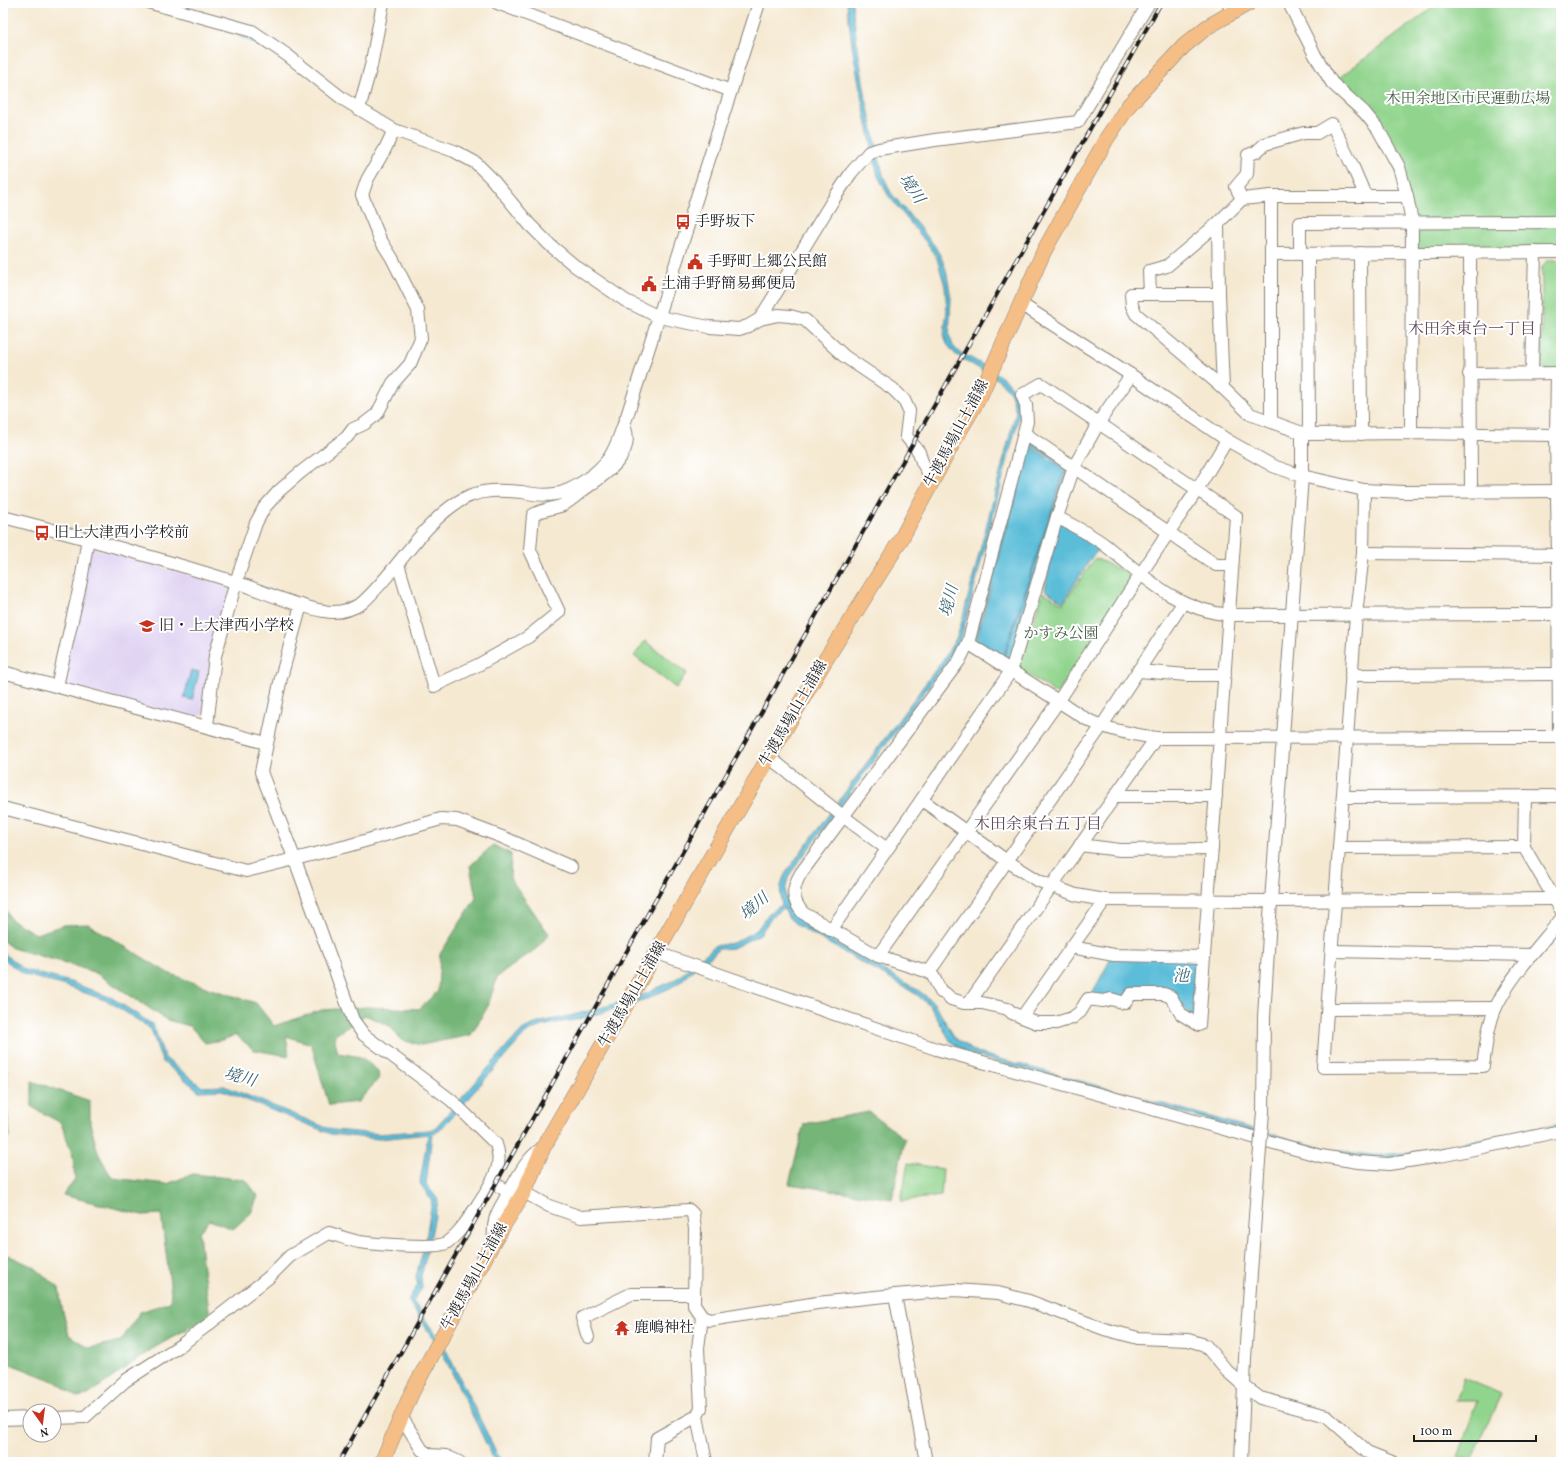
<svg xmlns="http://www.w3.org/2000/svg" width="1564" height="1465" font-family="Vollkorn,'Noto Serif JP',serif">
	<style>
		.built { fill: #e1d4f3 }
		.green { fill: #91d48d; stroke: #567854 }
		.forest { fill: #74b678; stroke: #48694a }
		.water { fill: #5bbdd9; stroke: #3c6c7a; fill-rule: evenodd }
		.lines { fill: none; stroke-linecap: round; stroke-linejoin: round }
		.stream { stroke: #5bbdd9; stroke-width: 2.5 }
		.minor-casing { stroke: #888277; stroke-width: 14 }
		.major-casing { stroke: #888277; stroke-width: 16 }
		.minor { stroke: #fff; stroke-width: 12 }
		.major { stroke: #f5be86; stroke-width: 15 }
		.rail-casing { stroke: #1c1c1c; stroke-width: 4 }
		.rail { stroke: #fff; stroke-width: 2.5; stroke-dasharray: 8; stroke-linecap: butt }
		.minor-bridge-casing { stroke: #888277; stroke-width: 14; stroke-linecap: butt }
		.minor-bridge { stroke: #fff; stroke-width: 12 }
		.labels { text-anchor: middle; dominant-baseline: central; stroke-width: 4; stroke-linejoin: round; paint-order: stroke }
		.park-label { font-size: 15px; fill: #455c44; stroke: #fff }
		.poi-label { font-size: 15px; fill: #1c1c1c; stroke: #fff; text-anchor: start }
		.street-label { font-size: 15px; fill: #1c1c1c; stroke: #fff }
		.water-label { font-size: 16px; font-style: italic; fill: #386471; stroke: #fff }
		.neighbourhood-label { font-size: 16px; fill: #624b5b; stroke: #fff }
	</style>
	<rect width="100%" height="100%" fill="#fff"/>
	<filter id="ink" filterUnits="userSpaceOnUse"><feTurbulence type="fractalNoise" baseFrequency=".025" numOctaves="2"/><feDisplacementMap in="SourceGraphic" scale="8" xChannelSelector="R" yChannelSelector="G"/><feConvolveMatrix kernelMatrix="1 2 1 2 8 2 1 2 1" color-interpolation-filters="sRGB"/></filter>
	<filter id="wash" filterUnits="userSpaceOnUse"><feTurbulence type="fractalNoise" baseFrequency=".012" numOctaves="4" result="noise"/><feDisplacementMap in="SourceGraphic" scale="16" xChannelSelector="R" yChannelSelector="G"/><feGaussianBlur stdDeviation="0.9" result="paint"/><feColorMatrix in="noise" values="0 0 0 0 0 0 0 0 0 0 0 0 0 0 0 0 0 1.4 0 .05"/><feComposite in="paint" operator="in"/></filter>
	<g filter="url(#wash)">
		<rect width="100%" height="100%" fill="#f5e9d2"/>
		<path class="built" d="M88 546 228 586 230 589 207 711 194 720 63 685Z"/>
		<g class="green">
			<path d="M1439 3H1561V252L1411 253 1407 196 1378 129 1332 83Z"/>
			<path d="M1548 260H1561V370H1545L1542 366V266Z"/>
			<path d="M1095 558 1134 576 1057 694 1018 668 1043 592 1063 604Z"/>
			<path d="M645 641 687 673 676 688 634 656Z"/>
			<path d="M908 1163 943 1169 941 1196 901 1201Z"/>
			<path d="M1464 1378 1501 1394 1471 1461 1458 1457 1477 1401H1456Z"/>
		</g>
		<g class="forest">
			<path d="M493 845 511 854 510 878 549 934 537 948 497 977 488 1006 471 1035 421 1045 401 1040 390 1026 365 1015 334 1036 338 1053 361 1057 378 1071 379 1078 358 1102 329 1105 311 1044 286 1036 289 1056 254 1050 236 1035 222 1040 205 1043 190 1026 167 1020 96 973 69 964 12 948 3 941V902L10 919 36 934 64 925 88 924 168 973 211 989 256 1003 274 1026 322 1010 367 1007 419 1009 438 991 440 954 476 898 470 866Z"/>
			<path d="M3 1068 7 1070 6 1102 10 1136 3 1142Z"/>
			<path d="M32 1081 90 1101V1123L98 1153 112 1178 167 1184 193 1174 246 1180 258 1196 251 1213 233 1229 209 1220 199 1232C201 1260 206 1288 210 1316L152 1349 88 1395 77 1397 56 1382 3 1361V1253L34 1267 59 1288 62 1308 69 1335 89 1348 121 1341 140 1312 170 1302 171 1292 161 1214 142 1215 63 1195 75 1180 73 1157 61 1123 32 1107Z"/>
			<path d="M869 1112 905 1139 892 1199 789 1184 804 1124Z"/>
		</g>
		<g class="water">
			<path d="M847 3H852L857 44 866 99 883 175 891 193 934 245 941 257 946 270 951 298 949 335 953 346 958 351C975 361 1004 374 1015 391 1019 397 1019 405 1020 412L961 639 948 660 790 874C781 893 786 908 801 922L919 991 934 1003 955 1038 972 1050 982 1054 1315 1146 1354 1153 1374 1155 1395 1154 1416 1152 1561 1124V1129L1396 1159 1332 1154 969 1054 951 1042 930 1006 916 994 797 925 788 917 784 908 772 917 760 934 733 948 718 949C714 956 707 959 701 963 692 969 686 978 677 984 668 990 658 992 649 998 625 1005 600 1014 575 1020 557 1023 540 1024 525 1034L439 1131 432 1133 426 1184 438 1200 430 1240 421 1276 422 1288 413 1301 447 1352 501 1462H495L444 1356 408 1300 418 1285 416 1277 426 1239 432 1201 420 1183 428 1134 379 1139 331 1134 222 1090 199 1091 162 1061 151 1029 110 1002 69 987 23 974 3 958V953L25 970 70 982 112 998 153 1025 165 1058 202 1087 224 1086 332 1130 380 1134 430 1130 436 1127 522 1030C539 1020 555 1020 574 1015 599 1009 624 1001 648 993 657 987 667 985 676 979 684 974 690 966 697 960 704 955 710 952 714 946L733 943 757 930 769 913 782 905C779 893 780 883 787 871L945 657 957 637 960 628 1016 412 1011 393 1006 387 998 380 955 354 947 344 944 336 947 310 945 286 937 258 930 247 888 195 878 176 862 100 852 45Z"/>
			<path d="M1025 436 1071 468 1010 669 971 642ZM1030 444 1067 468 1003 660 974 641Z"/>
			<path d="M1030 446 1065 469 1003 658 976 641Z"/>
			<path d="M1058 519 1102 546 1092 557 1063 602 1045 590Z"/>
			<path d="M191 670 199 672 192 700 184 698Z"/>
			<path d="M1112 956 1202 959 1198 1023 1172 995 1125 1000 1090 998Z"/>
		</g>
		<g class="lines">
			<g class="stream">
				<path d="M143 6 150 7"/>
				<path d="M233 32 271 51"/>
			</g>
		</g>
	</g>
	<g filter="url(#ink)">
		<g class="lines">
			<g class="minor-casing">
				<g id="minor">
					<path d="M151 3 252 31 287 55 343 99 394 130 454 151 476 163 491 178 529 224 550 245 575 266 626 301 659 317 709 327 739 329 748 326 760 319 833 200 851 173 869 152 879 149 935 140 1078 122 1149 3"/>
					<path d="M497 3 731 91"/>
					<path d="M1228 3 1233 12"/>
					<path d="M1289 3 1315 55 1332 83 1364 112 1378 129 1399 167 1407 196 1412 222 1411 433"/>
					<path d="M359 109 371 66 383 3"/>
					<path d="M1271 196V421"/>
					<path d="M1242 199 1236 187 1247 174 1248 155 1256 152 1265 144 1304 133H1317L1332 124 1353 167 1365 195"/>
					<path d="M1360 253 1361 434"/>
					<path d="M1470 253 1471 491"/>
					<path d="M1271 254 1561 252"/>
					<path d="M1300 254V223L1561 222"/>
					<path d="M1308 254 1309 434"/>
					<path d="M1150 294 1149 271 1167 266 1218 223"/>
					<path d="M1219 294H1131L1132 306 1136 314 1223 388 1250 414 1302 433 1309 434 1411 433 1556 435"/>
					<path d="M1021 304 1131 375 1227 440 1273 466 1302 476 1364 490 1404 492 1561 491"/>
					<path d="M760 319 778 315 790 316 805 320 844 356 893 389 904 400 909 411 906 436 919 452 922 462 933 480"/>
					<path d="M1532 373 1535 252"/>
					<path d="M1557 373 1556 435 1558 555 1559 737"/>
					<path d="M1469 374 1561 373"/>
					<path d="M1041 384 1236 516 1199 1025 1181 1014 1171 997 1164 994H1131L1125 1003 1111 999 1103 1001 1088 999 1080 1012 1072 1018 1056 1023H1037L1012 1013 1008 1009 982 1003H964L951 999 946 994 941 992 933 976 929 972 878 956 803 913C791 899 792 888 801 873L959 661 968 643 1027 422 1026 405 1022 395Z"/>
					<path d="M1223 388 1219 294 1218 223 1242 199 1271 196H1407"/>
					<path d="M1024 433 1216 565H1232"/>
					<path d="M1364 490 1363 553 1356 615 1323 1067 1483 1066C1486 1045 1488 1022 1498 1003 1512 975 1541 944 1561 919"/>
					<path d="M3 517C81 537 158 558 235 582 263 591 295 606 324 611 338 614 351 610 362 603 395 574 424 520 463 499 481 489 501 490 522 492 532 494 544 496 555 494 573 492 599 472 609 458 618 445 621 430 627 416L759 3"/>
					<path d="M1057 517C1073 526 1091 534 1105 545 1145 577 1175 609 1229 615L1561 614"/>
					<path d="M1363 553 1558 555"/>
					<path d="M398 564 434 686 478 665 528 637 559 612 530 550 533 515C542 509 553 509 563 505 570 501 577 495 583 490 602 477 635 456 625 428"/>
					<path d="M968 643 1086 719C1108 730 1131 734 1156 738L1561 737"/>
					<path d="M1139 671 1187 675H1225"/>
					<path d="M3 672 266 743"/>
					<path d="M1351 675 1559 674"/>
					<path d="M57 686 81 581 88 538"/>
					<path d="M207 726 215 656 236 582 256 523 264 508 279 491 301 472 347 437 353 429 364 424 377 414 393 383 410 364 421 338 418 310 392 258 380 239 362 195 367 180 385 149 394 130"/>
					<path d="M769 757 844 817 887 849"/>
					<path d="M1116 796H1216"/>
					<path d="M1525 796 1524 847 1561 910"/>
					<path d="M1343 797 1561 796"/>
					<path d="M922 800 1007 861 1039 881 1076 895 1105 900 1271 901 1554 899"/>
					<path d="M3 808 246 871 347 846 441 819 457 820 502 837 571 867"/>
					<path d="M1080 845 1120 850 1212 849"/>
					<path d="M1339 848 1524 847"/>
					<path d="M831 930 1011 671 1057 517 1074 467 1099 422 1131 375"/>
					<path d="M1071 947 1114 955 1204 957"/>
					<path d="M1332 951 1532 955"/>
					<path d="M657 953 936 1049 1321 1156 1358 1162 1389 1164 1440 1156 1561 1131"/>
					<path d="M878 956 1058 702 1140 575 1197 490 1227 440"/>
					<path d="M929 972 1101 727 1183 603"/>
					<path d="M969 1003 1156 738"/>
					<path d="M1328 1009 1495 1008"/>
					<path d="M1022 1017 1105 900"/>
					<path d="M1263 1112 1264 1017 1271 901 1302 476V433"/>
					<path d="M492 1182 509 1192C498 1212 492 1217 494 1241"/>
					<path d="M509 1192C518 1177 526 1159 541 1149"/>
					<path d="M524 1192 549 1206 581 1217 689 1210 693 1214 695 1229 694 1305 702 1317 710 1320 817 1303 895 1295 955 1290 998 1293 1029 1301 1104 1329 1138 1338 1188 1340 1205 1345 1227 1371 1244 1386 1260 1398 1327 1416 1367 1452 1392 1462"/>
					<path d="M895 1295 926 1462"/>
					<path d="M702 1317 698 1348 701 1408 697 1416 706 1462"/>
					<path d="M588 1337 582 1318 631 1294H694"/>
					<path d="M401 1416 422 1450 430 1455 446 1456 459 1462"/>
					<path d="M54 1418 85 1417 125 1381 181 1345 209 1324 268 1278 290 1256 329 1233C339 1236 349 1240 359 1242 372 1244 437 1249 446 1243 463 1231 473 1211 484 1195 495 1178 503 1164 496 1144L451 1100 364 1035 353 1020 295 860 261 772 281 678 301 605"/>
					<path d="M3 1419 30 1418"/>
					<path d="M655 1462 657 1438 697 1416"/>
					<path d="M1241 1462 1245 1358 1258 1174"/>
				</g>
			</g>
			<g class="major-casing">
				<path id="major" d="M382 1462 412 1392 494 1241 524 1192 543 1148 821 667 900 541 955 439 980 396 1044 251 1107 138 1129 105 1184 46 1207 27 1249 3"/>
			</g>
			<use href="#minor" class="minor"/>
			<use href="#major" class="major"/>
			<g class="rail-casing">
				<path id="rail" d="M339 1462 1161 3"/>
			</g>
			<use href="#rail" class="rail"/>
			<g class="minor-bridge-casing">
				<path id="minor-bridge" d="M1258 1174 1263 1112"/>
			</g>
			<use href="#minor-bridge" class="minor-bridge"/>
		</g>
	</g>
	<defs>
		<g id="bus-bare" transform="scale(1.2)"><path d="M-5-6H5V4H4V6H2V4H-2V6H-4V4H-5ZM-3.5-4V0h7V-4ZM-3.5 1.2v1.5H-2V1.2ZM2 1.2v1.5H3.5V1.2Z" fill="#c8321e" stroke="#fff" stroke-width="2.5" paint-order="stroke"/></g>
		<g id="civic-bare" transform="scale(1.2)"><path d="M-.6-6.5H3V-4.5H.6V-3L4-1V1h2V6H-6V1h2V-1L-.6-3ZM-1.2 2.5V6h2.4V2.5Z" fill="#c8321e" stroke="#fff" stroke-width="2.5" paint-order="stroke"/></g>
		<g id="school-bare" transform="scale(1.2)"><path d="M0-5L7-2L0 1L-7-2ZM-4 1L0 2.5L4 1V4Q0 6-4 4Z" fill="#c8321e" stroke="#fff" stroke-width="2.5" paint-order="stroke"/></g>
		<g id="temple-bare" transform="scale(1.2)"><path d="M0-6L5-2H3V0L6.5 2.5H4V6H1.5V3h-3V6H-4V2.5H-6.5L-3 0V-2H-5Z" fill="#c8321e" stroke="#fff" stroke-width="2.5" paint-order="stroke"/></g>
	</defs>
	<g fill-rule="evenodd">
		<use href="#bus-bare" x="683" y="222"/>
		<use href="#civic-bare" x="695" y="262"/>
		<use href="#civic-bare" x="649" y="284"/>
		<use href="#bus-bare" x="42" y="533"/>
		<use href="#school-bare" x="147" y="626"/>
		<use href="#temple-bare" x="622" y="1328"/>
	</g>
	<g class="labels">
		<g class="park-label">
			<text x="1468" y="99">木田余地区市民運動広場</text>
			<text x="1061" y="634">かすみ公園</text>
		</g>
		<g class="poi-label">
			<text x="695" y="222">手野坂下</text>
			<text x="707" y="262">手野町上郷公民館</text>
			<text x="661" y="284">土浦手野簡易郵便局</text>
			<text x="54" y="533">旧上大津西小学校前</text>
			<text x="159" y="626">旧・上大津西小学校</text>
			<text x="634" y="1328">鹿嶋神社</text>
		</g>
		<g class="street-label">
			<text transform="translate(957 434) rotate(-62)">牛渡馬場山土浦線</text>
			<text transform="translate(794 714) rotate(-60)">牛渡馬場山土浦線</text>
			<text transform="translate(633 995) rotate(-60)">牛渡馬場山土浦線</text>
			<text transform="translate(475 1277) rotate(-61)">牛渡馬場山土浦線</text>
		</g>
		<g class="water-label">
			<text transform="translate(911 189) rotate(56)">境川</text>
			<text transform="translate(950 601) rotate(-75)">境川</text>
			<text transform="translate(755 907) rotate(-41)">境川</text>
			<text x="1181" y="977">池</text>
			<text transform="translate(240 1078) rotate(16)">境川</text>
		</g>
		<g class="neighbourhood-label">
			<text x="1472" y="330">木田余東台一丁目</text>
			<text x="1038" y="825">木田余東台五丁目</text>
		</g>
	</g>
	<rect width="1564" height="1465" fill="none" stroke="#fff" stroke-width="16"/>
	<g transform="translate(42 1423) rotate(166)"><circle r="19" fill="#ffffff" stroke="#a4a4a4"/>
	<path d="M0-3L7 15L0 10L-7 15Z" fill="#c8321e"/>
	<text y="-6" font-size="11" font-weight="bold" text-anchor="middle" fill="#1c1c1c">N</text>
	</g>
	<path d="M1414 1435v6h122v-6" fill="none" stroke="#1c1c1c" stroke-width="2"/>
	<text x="1420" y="1435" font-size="12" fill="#1c1c1c" stroke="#ffffff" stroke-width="3" paint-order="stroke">100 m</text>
</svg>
